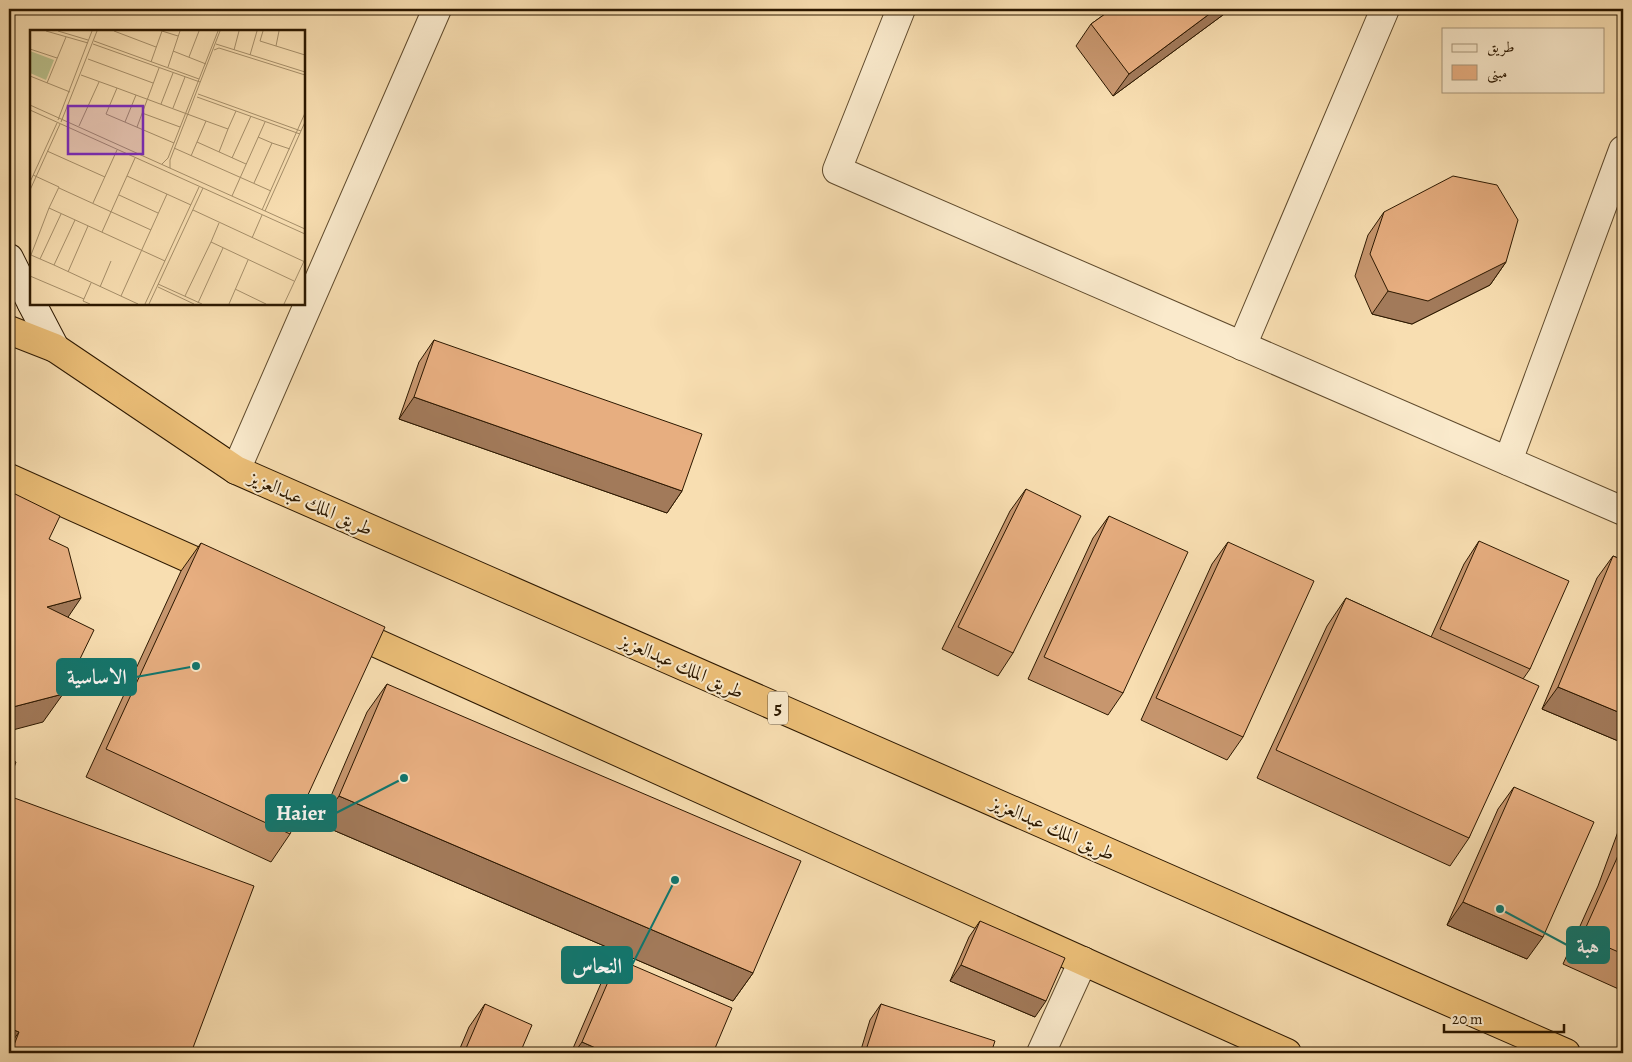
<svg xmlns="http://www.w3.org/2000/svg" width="1632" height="1062" font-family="Alegreya,Amiri,serif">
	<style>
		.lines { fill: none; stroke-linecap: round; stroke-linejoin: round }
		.minor-casing { stroke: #5f4a2c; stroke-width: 30 }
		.secondary-casing { stroke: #2c1800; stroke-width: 30 }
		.trunk-casing { stroke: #2c1800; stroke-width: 30 }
		.minor { stroke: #faeacc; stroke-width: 28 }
		.secondary { stroke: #faeacc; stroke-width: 28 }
		.trunk { stroke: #ecbf78; stroke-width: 28 }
		.wall { fill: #c7966e; stroke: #2c1800 }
		.shaded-wall { fill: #a27a5a; stroke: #2c1800 }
		.building { fill: #e7ae80; stroke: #2c1800 }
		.labels { text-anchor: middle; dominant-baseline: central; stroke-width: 4; stroke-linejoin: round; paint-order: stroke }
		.shield { fill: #faeacc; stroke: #6a573d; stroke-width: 1 }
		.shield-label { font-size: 19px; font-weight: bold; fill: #2c1800 }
		.street-label { font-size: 20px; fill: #2c1800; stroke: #faeacc }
		.inset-road { fill: none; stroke: #a68f6a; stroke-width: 1 }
		.view { fill: #7b2cbf; fill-opacity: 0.15; stroke: #7b2cbf; stroke-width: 2.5 }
		.inset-edge { fill: none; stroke: #2c1800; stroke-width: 2.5 }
		.leader { fill: none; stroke: #0f766e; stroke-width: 2 }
		.callout-dot { fill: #0f766e; stroke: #faeacc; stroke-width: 2 }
		.callout { fill: #0f766e; stroke: #0f766e; stroke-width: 2 }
		.callout-label { font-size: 21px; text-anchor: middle; font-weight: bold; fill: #fff }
	</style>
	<rect width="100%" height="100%" fill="#f8deb1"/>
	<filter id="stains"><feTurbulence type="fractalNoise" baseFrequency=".004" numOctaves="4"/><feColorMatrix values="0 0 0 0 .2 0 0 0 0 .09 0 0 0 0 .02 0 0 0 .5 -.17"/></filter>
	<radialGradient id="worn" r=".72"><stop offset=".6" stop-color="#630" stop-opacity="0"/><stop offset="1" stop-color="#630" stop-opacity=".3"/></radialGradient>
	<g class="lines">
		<g class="minor-casing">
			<g id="minor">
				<path d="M901 9 837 170 1623 511"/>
				<path d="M1242 346 1385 9"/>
				<path d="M1508 461 1623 150"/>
				<path d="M236 470 437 9"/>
				<path d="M1041 1053 1083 961"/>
			</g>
		</g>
		<g class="secondary-casing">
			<g id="secondary">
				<path d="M9 258 31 302"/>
				<path d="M32 304 55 348"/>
			</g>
		</g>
		<g class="trunk-casing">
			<g id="trunk">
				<path d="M9 330 55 348 236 470 1566 1053"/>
				<path d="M9 478 224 574"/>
				<path d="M343 628 1287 1053"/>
			</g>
		</g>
		<use href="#minor" class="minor"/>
		<use href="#secondary" class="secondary"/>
		<use href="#trunk" class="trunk"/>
	</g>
	<g class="wall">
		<path d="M1112 9H1231L1113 96 1076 46 1091 24Z"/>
		<path d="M1384 212 1506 262 1490 285 1412 324 1372 314 1355 276 1368 235Z"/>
		<path d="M434 340 682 491 667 513 399 419 419 362Z"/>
		<path d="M1026 489 1013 653 998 676 942 649 1010 511Z"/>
		<path d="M1109 516 1123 693 1108 715 1028 679 1093 538Z"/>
		<path d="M1479 541 1530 669 1523 679 1469 838 1450 866 1257 778 1327 626 1346 598 1431 637 1464 564Z"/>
		<path d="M1228 542 1243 737 1227 760 1141 720 1212 564Z"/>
		<path d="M201 543 290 834 271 862 86 777 181 571Z"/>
		<path d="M1613 556 1623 560V743L1542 709 1597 578Z"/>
		<path d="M387 684 753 973 733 1001 319 824 367 712Z"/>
		<path d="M1514 787 1527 959 1447 925 1498 809Z"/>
		<path d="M9 796 191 1053H9Z"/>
		<path d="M1623 818V991L1563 964 1598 886Z"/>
		<path d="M980 921 1035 1017 950 981 969 937Z"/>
		<path d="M618 959 713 1053H571L602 981Z"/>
		<path d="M485 1004 520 1053H458L469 1027Z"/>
		<path d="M881 1004 991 1053H860L870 1020Z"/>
	</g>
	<g class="shaded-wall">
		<path d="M1216 9H1231L1113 96 1129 74Z"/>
		<path d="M1506 262 1490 285 1412 324 1372 314 1388 291Z"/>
		<path d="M414 397 682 491 667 513 399 419Z"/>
		<path d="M81 598 62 626 47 607Z"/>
		<path d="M1558 687 1623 714V743L1542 709Z"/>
		<path d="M63 694 43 722 9 731V708Z"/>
		<path d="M339 796 753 973 733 1001 319 824Z"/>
		<path d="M1463 902 1543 937 1527 959 1447 925Z"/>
		<path d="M961 965 1046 1001 1035 1017 950 981Z"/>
		<path d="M9 1028 19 1032 9 1046Z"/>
		<path d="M582 1042 607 1053H574Z"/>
	</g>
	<g class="building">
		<path d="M1112 9H1216L1129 74 1091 24Z"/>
		<path d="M1453 176 1497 185 1518 220 1506 262 1428 301 1388 291 1370 254 1384 212Z"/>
		<path d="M434 340 702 434 682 491 414 397Z"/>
		<path d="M1026 489 1081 516 1013 653 958 627Z"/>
		<path d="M9 491 60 516 49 539 68 548 81 598 47 607 94 630 63 694 9 708Z"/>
		<path d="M1109 516 1188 552 1123 693 1044 657Z"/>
		<path d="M1479 541 1569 581 1530 669 1440 629Z"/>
		<path d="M1228 542 1314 581 1243 737 1156 698Z"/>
		<path d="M201 543 385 627 290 834 106 749Z"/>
		<path d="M1613 556 1623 560V714L1558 687Z"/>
		<path d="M1346 598 1539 686 1469 838 1276 750Z"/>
		<path d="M387 684 801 861 753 973 339 796Z"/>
		<path d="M9 759 16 762 9 781Z"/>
		<path d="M1514 787 1594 822 1543 937 1463 902Z"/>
		<path d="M9 796 254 886 191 1053H11L19 1032 9 1028Z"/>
		<path d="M1623 842V954L1582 936 1617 858Z"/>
		<path d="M980 921 1065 958 1046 1001 961 965Z"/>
		<path d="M618 959 732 1008 713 1053H607L582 1042Z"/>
		<path d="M485 1004 532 1025 520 1053H464Z"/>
		<path d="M881 1004 995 1041 991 1053H865Z"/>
	</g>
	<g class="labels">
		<rect class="shield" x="768" y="691.5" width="20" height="33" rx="4"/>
		<g class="shield-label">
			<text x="778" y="708">5</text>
		</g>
		<g class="street-label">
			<text transform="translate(311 503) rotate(24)">طريق الملك عبدالعزيز</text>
			<text transform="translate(682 666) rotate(24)">طريق الملك عبدالعزيز</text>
			<text transform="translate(1053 828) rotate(24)">طريق الملك عبدالعزيز</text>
		</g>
	</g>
	<g transform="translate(30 30)">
		<rect width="275" height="275" fill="#f8deb1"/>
		<path d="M0 21 24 30 16 50 0 43Z" fill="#bbc28d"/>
		<path class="inset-road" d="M16 1 58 13M28 1 58 10M84 1 126 17M132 1 148 6M233 1 230 11 246 16M249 1 246 16 275 25M64 11 169 49M63 14 170 52M186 14 275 42M0 19 27 28M184 20 189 18 275 45M204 20 209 1M143 21 176 34M220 25 227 1M159 27 169 1M58 29 123 53M121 32 132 1M138 37 150 1M51 45 87 58 76 84 144 113M0 46 40 62M17 53 36 7M87 58 176 91M168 64 271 101M167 67 270 104M131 74 143 43M0 75 275 199M143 78 155 47M0 80 275 204M206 81 198 99 176 91 167 112 216 134M112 83 150 97M28 90 62 1M31 92 67 1M95 92 106 65M49 96 69 52M107 97 129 38M242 113 260 119M144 118 241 161M17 121 75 147M189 122 198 99M161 126 167 112M202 128 221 86M132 134 138 128 188 1M140 138V130L190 1M3 145 29 157 19 178 135 231M97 146 161 175M0 152 27 93M224 153 242 113 228 107M29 158 121 200M0 160 30 94M89 165 128 183M202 166 235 92M63 173 87 120M19 178 1 225 24 235M163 180 275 232M232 180 275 83M235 181 275 92M45 190 24 235 108 274M189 193 181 212 264 251M72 202 105 128M222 208 232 185M10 229 31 184M38 242 58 196M0 246 54 269M128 254 172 274M70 257 81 231M128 257 164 274M205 259 236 274M91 266 137 164M155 266 181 212M168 273 193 218M60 274 53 271 61 253M115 274 169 157M119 274 173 158M199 274 218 230M254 274 275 229"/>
		<path class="view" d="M38 76H113V124H38Z"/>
		<rect width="275" height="275" class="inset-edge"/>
	</g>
	<path class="leader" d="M196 666L136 677M404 778L336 813M1500 909L1567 945M675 880L632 965"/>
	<g class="callout-dot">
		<circle cx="196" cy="666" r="5"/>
		<circle cx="404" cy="778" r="5"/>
		<circle cx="1500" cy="909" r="5"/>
		<circle cx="675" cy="880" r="5"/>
	</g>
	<g class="callout">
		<rect x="57" y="659" width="79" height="36" rx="5"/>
		<rect x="266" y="795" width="70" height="36" rx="5"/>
		<rect x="1567" y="927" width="42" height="36" rx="5"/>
		<rect x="562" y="947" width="70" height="36" rx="5"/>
	</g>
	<g class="callout-label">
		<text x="97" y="684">الاساسية</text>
		<text x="301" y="820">Haier</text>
		<text x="1588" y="953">هبة</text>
		<text x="597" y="973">النحاس</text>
	</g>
	<rect width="1632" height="1062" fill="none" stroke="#f8deb1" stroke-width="30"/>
	<rect x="10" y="10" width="1612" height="1042" fill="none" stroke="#2c1800" stroke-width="2.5"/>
	<rect x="15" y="15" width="1602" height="1032" fill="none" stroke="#2c1800"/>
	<rect x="1442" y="28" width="162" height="65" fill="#faeacc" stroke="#a8967a"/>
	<rect x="1452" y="44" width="25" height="8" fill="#faeacc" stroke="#a8967a"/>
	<text x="1487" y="52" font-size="15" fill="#2c1800">طريق</text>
	<rect x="1452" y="65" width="25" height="15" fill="#e7ae80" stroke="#a8967a"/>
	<text x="1487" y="78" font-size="15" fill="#2c1800">مبنى</text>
	<path d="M1444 1024v8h120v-8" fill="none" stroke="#2c1800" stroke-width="2.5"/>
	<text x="1452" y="1024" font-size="15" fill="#2c1800" stroke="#faeacc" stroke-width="4" paint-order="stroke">20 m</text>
	<rect width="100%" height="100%" filter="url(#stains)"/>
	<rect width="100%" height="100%" fill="url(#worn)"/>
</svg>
